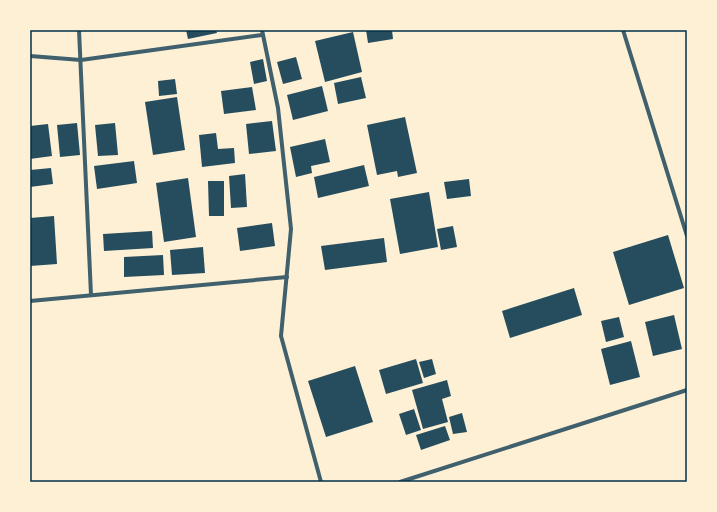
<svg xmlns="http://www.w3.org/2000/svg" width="717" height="512" font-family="'Asap Condensed',sans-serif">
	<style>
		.building { fill: #264d5e }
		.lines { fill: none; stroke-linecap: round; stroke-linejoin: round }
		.minor { stroke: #3f606c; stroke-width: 4 }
		.neatline { fill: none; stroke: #003049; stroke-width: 1.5 }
	</style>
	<rect width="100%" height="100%" fill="#fdf0d5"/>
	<g class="building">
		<path d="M186 30H216L217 33 188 39Z"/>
		<path d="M366 30H392L393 39 368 43Z"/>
		<path d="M353 32 362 72 325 82 315 41Z"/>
		<path d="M296 57 302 79 283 84 277 62Z"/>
		<path d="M263 59 267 81 254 84 250 62Z"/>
		<path d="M361 77 366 98 338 104 334 83Z"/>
		<path d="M175 79 177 94 159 96 158 81Z"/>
		<path d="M322 86 328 111 293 120 287 95Z"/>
		<path d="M252 87 256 110 224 114 221 91Z"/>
		<path d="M177 97 185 150 153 155 145 102Z"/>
		<path d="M405 117 417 173 398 177 397 171 377 175 367 125Z"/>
		<path d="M272 121 276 151 249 154 246 124Z"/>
		<path d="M77 123 80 155 60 157 57 125Z"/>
		<path d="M115 123 118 155 98 156 95 125Z"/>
		<path d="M48 124 52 156 30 159V126Z"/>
		<path d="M216 133 218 149 234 148 235 163 202 167 199 135Z"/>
		<path d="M325 139 330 162 311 166 312 173 296 177 290 147Z"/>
		<path d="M134 161 137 183 97 189 94 166Z"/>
		<path d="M364 165 369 186 318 198 314 177Z"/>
		<path d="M51 168 53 184 30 187V170Z"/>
		<path d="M245 174 247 207 231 208 229 176Z"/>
		<path d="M188 178 196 237 164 242 156 183Z"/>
		<path d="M469 179 471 196 447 199 444 182Z"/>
		<path d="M208 181H224V216H209Z"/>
		<path d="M429 192 438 247 400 254 390 199Z"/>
		<path d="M54 216 57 264 30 266V218Z"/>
		<path d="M272 223 275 246 240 251 237 228Z"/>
		<path d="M453 226 457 247 441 250 437 229Z"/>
		<path d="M152 231 153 248 104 251 103 234Z"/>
		<path d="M668 235 684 288 629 305 613 252Z"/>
		<path d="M384 238 387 262 325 270 321 246Z"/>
		<path d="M203 247 205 273 172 275 170 250Z"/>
		<path d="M163 255 164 275 124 277V257Z"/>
		<path d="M574 288 582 315 510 338 502 311Z"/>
		<path d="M674 315 682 349 653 356 645 322Z"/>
		<path d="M619 317 624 337 606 342 601 321Z"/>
		<path d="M631 341 640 377 610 385 601 349Z"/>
		<path d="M416 359 423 383 386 394 379 370Z"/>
		<path d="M432 359 436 374 424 378 419 362Z"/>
		<path d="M355 366 373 422 326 437 308 381Z"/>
		<path d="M447 380 451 396 442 399 448 422 423 429 412 390Z"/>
		<path d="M414 409 421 430 406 435 399 414Z"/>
		<path d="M462 413 467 432 453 434 449 417Z"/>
		<path d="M445 426 450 440 421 450 416 435Z"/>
	</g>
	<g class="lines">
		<g class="minor">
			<path d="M79 30 91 295"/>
			<path d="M262 30 278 108 291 229 281 336 321 482"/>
			<path d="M623 30 687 236"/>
			<path d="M30 56 81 60 262 35"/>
			<path d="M30 301 287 277"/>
			<path d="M400 482 687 390"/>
		</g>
	</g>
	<rect width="717" height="512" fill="none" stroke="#fdf0d5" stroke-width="62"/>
	<rect x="31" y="31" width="655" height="450" class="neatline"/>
</svg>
